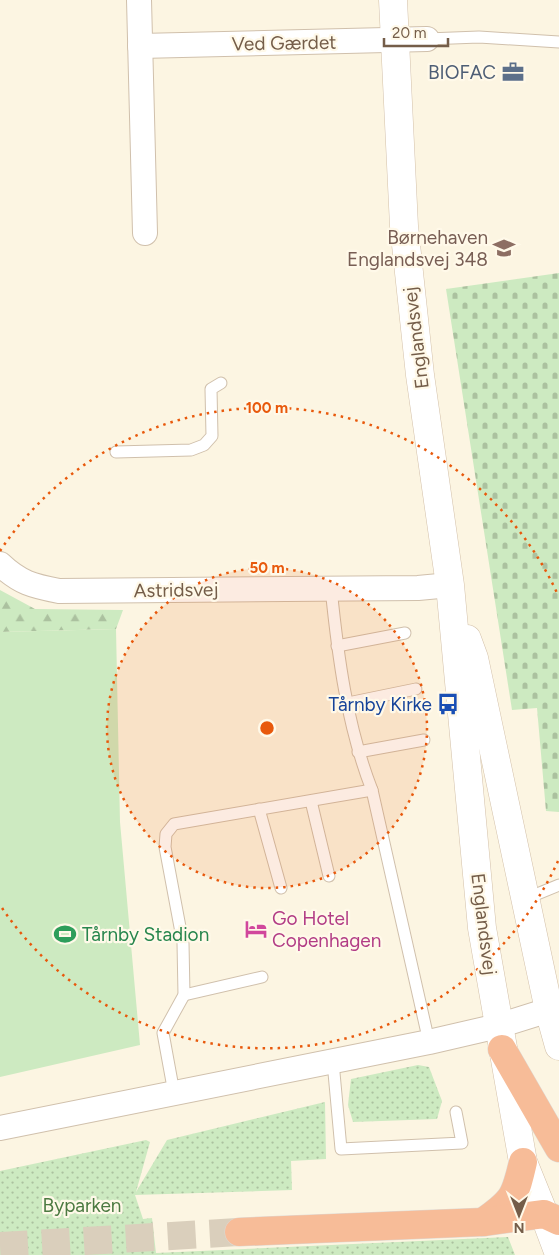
<svg xmlns="http://www.w3.org/2000/svg" width="559" height="1255" font-family="Figtree,sans-serif">
	<style>
		.grass { fill: url(#grass-dots) }
		.forest { fill: url(#forest-firs) }
		.cemetery { fill: url(#cemetery-stones) }
		.garden { fill: #cdeac1 }
		.lines { fill: none; stroke-linecap: round; stroke-linejoin: round }
		.motorway-tunnel { stroke: #dacfbc; stroke-width: 28; stroke-dasharray: 28 14; stroke-linecap: butt }
		.service-casing { stroke: #d0c0ac; stroke-width: 13 }
		.minor-casing { stroke: #d0c0ac; stroke-width: 26 }
		.tertiary-casing { stroke: #d0c0ac; stroke-width: 29 }
		.secondary-casing { stroke: #d3c0a9; stroke-width: 29 }
		.motorway-casing { stroke: #ded8d3; stroke-width: 29 }
		.service { stroke: #fff; stroke-width: 11 }
		.minor { stroke: #fff; stroke-width: 24 }
		.tertiary { stroke: #fff; stroke-width: 28 }
		.secondary { stroke: #fff; stroke-width: 28 }
		.motorway { stroke: #f7bc98; stroke-width: 28 }
		.ring { fill: none; stroke: #e8590c; stroke-width: 2.5; stroke-dasharray: 2.5 5 }
		.labels { text-anchor: middle; dominant-baseline: central; stroke-width: 4.5; stroke-linejoin: round; paint-order: stroke }
		.street-label { font-size: 19px; fill: #745d49; stroke: #fff9e9 }
		.service-label { font-size: 19px; fill: #4e5e75; stroke: #fff9e9; text-anchor: end }
		.education-label { font-size: 19px; fill: #785e54; stroke: #fff9e9; text-anchor: end }
		.transit-label { font-size: 19px; fill: #164399; stroke: #fff9e9; text-anchor: end }
		.hotel-label { font-size: 19px; fill: #b23c85; stroke: #fff9e9; text-anchor: start }
		.leisure-label { font-size: 19px; fill: #27864d; stroke: #fff9e9; text-anchor: start }
		.park-label { font-size: 19px; fill: #4c7a41; stroke: #fff9e9 }
		.centre { fill: #e8590c; stroke: #fff9e9; stroke-width: 2.5 }
		.ring-label { font-size: 15px; text-anchor: middle; font-weight: bold; fill: #e8590c; stroke: #fff9e9; stroke-width: 4.5; stroke-linejoin: round; paint-order: stroke }
	</style>
	<defs>
		<pattern id="grass-dots" width="8" height="8" patternUnits="userSpaceOnUse" patternTransform="scale(1.25)"><rect width="8" height="8" fill="#cdeac1"/><path d="M2 2h.1M6 6h.1" fill="none" stroke="#abc19f" stroke-width="1.8" stroke-linecap="round"/></pattern>
		<pattern id="forest-firs" width="22" height="20" patternUnits="userSpaceOnUse" patternTransform="scale(1.25)"><rect width="22" height="20" fill="#cdeac1"/><path d="M5 1l3.5 6h-7zM16 11l3.5 6h-7z" fill="#abc19f"/></pattern>
		<pattern id="cemetery-stones" width="16" height="16" patternUnits="userSpaceOnUse" patternTransform="scale(1.25)"><rect width="16" height="16" fill="#cdeac1"/><path d="M2 7V4a2 2 0 0 1 4 0v3zM10 15v-3a2 2 0 0 1 4 0v3z" fill="#abc19f"/></pattern>
	</defs>
	<rect width="100%" height="100%" fill="#fcf5e2"/>
	<g class="grass">
		<path d="M418 1065 429 1067 442 1101 437 1119 353 1122 348 1105 351 1079Z"/>
		<path d="M325 1102 326 1159 291 1161 292 1190 135 1195 143 1219 152 1218 156 1253 508 1237 515 1255H0V1171L146 1140 150 1142 136 1192 167 1140Z"/>
	</g>
	<path class="forest" d="M0 590 35 609 123 610 116 629 0 632Z"/>
	<path class="cemetery" d="M559 273V812L546 811 537 708 512 710 446 289Z"/>
	<path class="garden" d="M116 629 120 822 140 1045 0 1077V632Z"/>
	<g class="lines">
		<path class="motorway-tunnel" d="M0 1246 239 1232"/>
		<g class="service-casing">
			<g id="service">
				<path d="M427 39 479 37 559 42"/>
				<path d="M116 452 191 450 204 445 212 436 211 389 221 383"/>
				<path d="M331 588C338 657 347 726 372 790L429 1042"/>
				<path d="M337 646 405 633"/>
				<path d="M348 703 416 689"/>
				<path d="M358 752 424 740"/>
				<path d="M311 801 329 876"/>
				<path d="M259 809 281 888"/>
				<path d="M525 899 559 885"/>
				<path d="M184 995 262 977"/>
				<path d="M333 1062 341 1149 462 1143 456 1112"/>
				<path d="M174 1093 163 1033 184 995 183 943 165 847 166 834 174 824 372 790"/>
			</g>
		</g>
		<g class="minor-casing">
			<g id="minor">
				<path d="M139 0 145 233"/>
				<path d="M140 46 427 39"/>
				<path d="M0 564C20 583 33 586 59 591L418 588 450 585"/>
				<path d="M0 1128 429 1042 498 1026 549 1010"/>
			</g>
		</g>
		<g class="tertiary-casing">
			<path id="tertiary" d="M544 1214 559 1254"/>
		</g>
		<g class="secondary-casing">
			<g id="secondary">
				<path d="M393 0 404 226 420 375 450 585 482 928 523 1162 544 1214"/>
				<path d="M467 639 474 658 549 1010 559 1046"/>
			</g>
		</g>
		<g class="motorway-casing">
			<g id="motorway">
				<path d="M502 1049 559 1148"/>
				<path d="M483 1222C513 1201 515 1197 523 1162"/>
				<path d="M239 1232 483 1222 544 1214 559 1221"/>
			</g>
		</g>
		<use href="#service" class="service"/>
		<use href="#minor" class="minor"/>
		<use href="#tertiary" class="tertiary"/>
		<use href="#secondary" class="secondary"/>
		<use href="#motorway" class="motorway"/>
	</g>
	<circle cx="267" cy="728" r="160" fill="#e8590c" fill-opacity=".12"/>
	<g class="ring">
		<circle cx="267" cy="728" r="160"/>
		<path d="M558 861A320 320 0 0 1 0 905M0 551A320 320 0 0 1 558 595"/>
	</g>
	<defs>
		<g id="office-bare" transform="scale(1.725)"><path d="M-6-3h4V-5.5h4V-3h4V5H-6ZM-1-4.5V-3h2v-1.5ZM-6 0V1H6V0Z" fill="#5c6f8a" stroke="#fff9e9" stroke-width="2.5" paint-order="stroke"/></g>
		<g id="school-bare" transform="scale(1.725)"><path d="M0-5L7-2L0 1L-7-2ZM-4 1L0 2.5L4 1V4Q0 6-4 4Z" fill="#8d6e63" stroke="#fff9e9" stroke-width="2.5" paint-order="stroke"/></g>
		<g id="bus-bare" transform="scale(1.725)"><path d="M-5-6H5V4H4V6H2V4H-2V6H-4V4H-5ZM-3.5-4V0h7V-4ZM-3.5 1.2v1.5H-2V1.2ZM2 1.2v1.5H3.5V1.2Z" fill="#1a4fb4" stroke="#fff9e9" stroke-width="2.5" paint-order="stroke"/></g>
		<g id="hotel-bare" transform="scale(1.725)"><path d="M-6-4.5h1.5V1H6V5H4.5V3h-9V5H-6ZM-4 0a1.8 1.8 0 1 1 3.6 0ZM.5 0V-2.5h3Q6-2.5 6 0Z" fill="#d1479c" stroke="#fff9e9" stroke-width="2.5" paint-order="stroke"/></g>
		<g id="stadium-bare" transform="scale(1.725)"><path d="M0-5a6.5 5 0 1 0 0 10a6.5 5 0 1 0 0-10ZM-3.5-1.8h7v3.6h-7Z" fill="#2e9e5b" stroke="#fff9e9" stroke-width="2.5" paint-order="stroke"/></g>
	</defs>
	<g fill-rule="evenodd">
		<use href="#office-bare" x="513" y="72"/>
		<use href="#school-bare" x="504" y="248"/>
		<use href="#bus-bare" x="448" y="704"/>
		<use href="#hotel-bare" x="256" y="929"/>
		<use href="#stadium-bare" x="65" y="934"/>
	</g>
	<g class="labels">
		<g class="street-label">
			<text transform="translate(284 43) rotate(-1)">Ved Gærdet</text>
			<text transform="translate(416 338) rotate(-97)">Englandsvej</text>
			<text transform="translate(176 590) rotate(-1)">Astridsvej</text>
			<text transform="translate(484 924) rotate(83)">Englandsvej</text>
		</g>
		<g class="service-label">
			<text x="496" y="72">BIOFAC</text>
		</g>
		<g class="education-label">
			<text x="488" y="237">Børnehaven<tspan x="488" dy="22">Englandsvej 348</tspan></text>
		</g>
		<g class="transit-label">
			<text x="432" y="704">Tårnby Kirke</text>
		</g>
		<g class="hotel-label">
			<text x="272" y="918">Go Hotel<tspan x="272" dy="22">Copenhagen</tspan></text>
		</g>
		<g class="leisure-label">
			<text x="82" y="934">Tårnby Stadion</text>
		</g>
		<g class="park-label">
			<text x="82" y="1205">Byparken</text>
		</g>
	</g>
	<circle cx="267" cy="728" r="8" class="centre"/>
	<g class="ring-label">
		<text x="267" y="413">100 m</text>
		<text x="267" y="573">50 m</text>
	</g>
	<g transform="translate(519 1215) rotate(180)" stroke="#fff9e9" stroke-width="4" paint-order="stroke">
	<path d="M0-4L9 19L0 12L-9 19Z" fill="#745d49"/>
	<text y="-8" font-size="14" font-weight="bold" text-anchor="middle" fill="#745d49">N</text>
	</g>
	<path d="M384 38v8h64v-8" fill="none" stroke="#745d49" stroke-width="2.5"/>
	<text x="392" y="38" font-size="15" fill="#745d49" stroke="#fff9e9" stroke-width="4" paint-order="stroke">20 m</text>
</svg>
